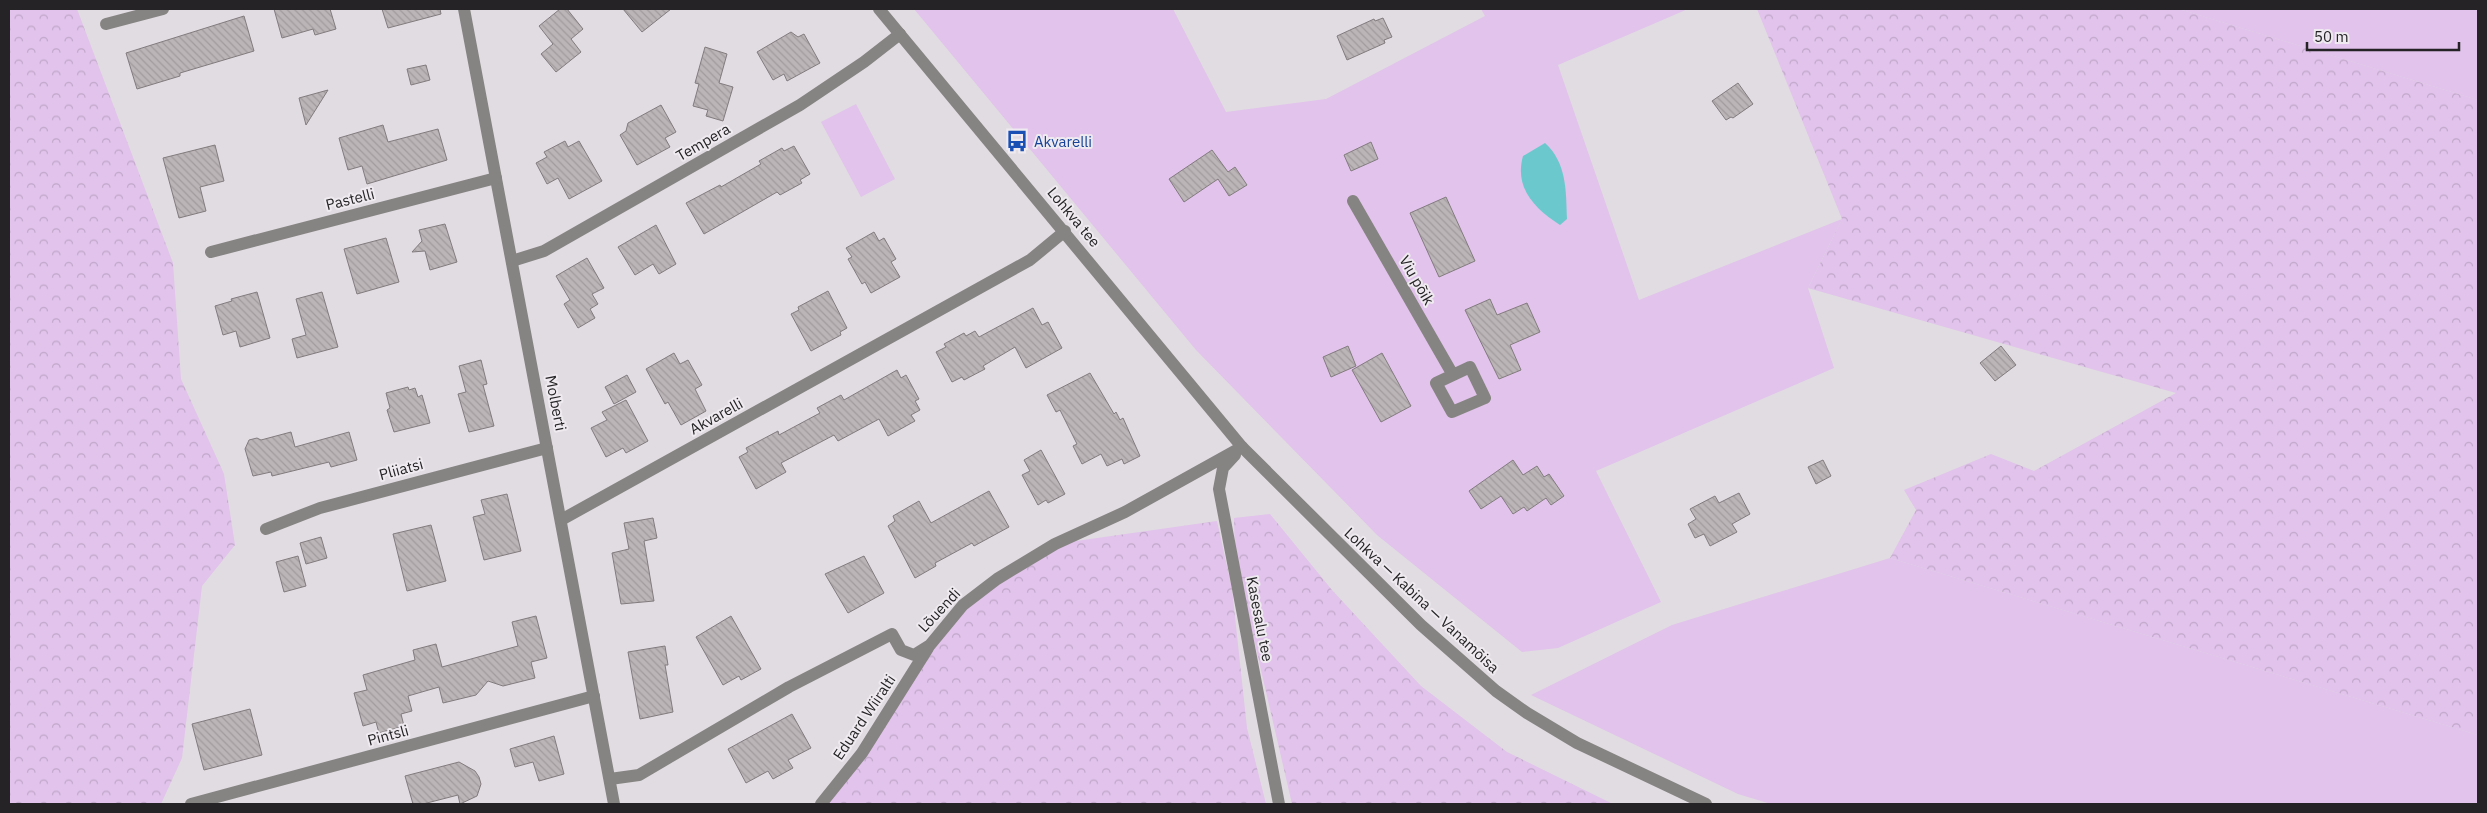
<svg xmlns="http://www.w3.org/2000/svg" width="2487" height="813" font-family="'IBM Plex Sans',sans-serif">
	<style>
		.green { fill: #e1c3eb }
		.forest { fill: url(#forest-crowns) }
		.water { fill: #6bc9ce }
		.building { fill: url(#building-back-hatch); stroke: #827b7e }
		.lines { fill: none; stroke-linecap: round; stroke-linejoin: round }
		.minor { stroke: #868482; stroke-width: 12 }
		.labels { text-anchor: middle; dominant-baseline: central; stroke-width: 4; stroke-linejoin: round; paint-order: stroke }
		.transit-label { font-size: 15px; fill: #164399; stroke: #eeeaef; text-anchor: start }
		.street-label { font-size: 15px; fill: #252325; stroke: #eeeaef }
	</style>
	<defs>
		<pattern id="forest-crowns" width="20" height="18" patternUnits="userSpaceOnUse" patternTransform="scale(1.25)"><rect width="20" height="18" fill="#e1c3eb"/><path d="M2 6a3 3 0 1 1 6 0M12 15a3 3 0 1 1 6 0" fill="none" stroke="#c1a7c9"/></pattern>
		<pattern id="building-back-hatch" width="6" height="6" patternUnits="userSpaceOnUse" patternTransform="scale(1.25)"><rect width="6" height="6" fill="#bcb5b8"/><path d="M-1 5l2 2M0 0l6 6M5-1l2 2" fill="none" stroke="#a19b9e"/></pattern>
	</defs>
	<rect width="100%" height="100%" fill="#e1dce2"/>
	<g class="green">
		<path d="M914 9H1173L1226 112 1326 99 1485 16 1481 9H1688L1558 65 1639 300 1842 219 1808 288 1834 368 1596 471 1661 602 1558 648 1522 652 1377 535 1196 350Z"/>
		<path d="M2179 9H2478V100Z"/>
		<path d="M856 104 895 179 861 197 821 122Z"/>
		<path d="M1890 558 2478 735V804H1771L1738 794 1531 695 1672 625Z"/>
	</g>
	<g class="forest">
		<path d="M9 9H77L173 263 181 379 224 474 235 545 202 586 182 758 161 804H9Z"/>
		<path d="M1757 9H2179L2478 100V735L1890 558 1916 510 1904 490 1991 454 2034 471 2176 393 1808 288 1842 219Z"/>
		<path d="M1270 514 1332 590 1421 686 1507 752 1613 804H1292L1235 558 1234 518Z"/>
		<path d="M1217 521 1232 589 1247 728 1266 804H821L963 605 1055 544Z"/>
	</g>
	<path class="water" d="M1545 143C1567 163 1566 191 1567 219L1560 225C1535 209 1514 188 1523 156Z"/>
	<g class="building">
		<path d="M274 9H330L336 29 315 35 313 29 282 38Z"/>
		<path d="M382 9H440L441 14 388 28Z"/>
		<path d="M560 9H567L583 29 571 39 581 52 556 72 541 54 553 44 539 26Z"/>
		<path d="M623 9H671L642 32Z"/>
		<path d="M244 16 254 51 180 73V76L137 89 126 53Z"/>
		<path d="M1383 18 1392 37 1384 40 1385 43 1347 60 1337 36 1374 19 1375 21Z"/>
		<path d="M791 32 798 37 804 34 820 63 787 81 784 74 773 80 757 52Z"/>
		<path d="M705 47 727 54 719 83 733 87 723 121 706 116 708 110 693 106 699 84 695 83Z"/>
		<path d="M426 65 430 80 411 85 407 69Z"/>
		<path d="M1738 83 1753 104 1733 118 1731 117 1726 120 1712 101Z"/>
		<path d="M328 90 306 125 299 98Z"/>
		<path d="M661 105 676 132 665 138 670 147 637 165 620 135 626 131 628 123Z"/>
		<path d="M383 125 388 142 438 129 447 160 367 184 362 166 348 170 339 138Z"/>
		<path d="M565 141 568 147 579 141 602 181 569 199 558 178 547 184 536 163 547 157 544 152Z"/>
		<path d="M1371 142 1378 159 1351 171 1344 155Z"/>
		<path d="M215 145 224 181 200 187 206 211 179 218 163 158Z"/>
		<path d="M794 146 810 174 800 180 802 183 780 195 777 192 704 234 686 203 720 185 721 187 761 164 759 161 782 148 784 151Z"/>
		<path d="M1212 150 1228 172 1235 167 1247 185 1229 196 1218 179 1184 202 1169 179Z"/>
		<path d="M1446 197 1475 261 1439 277 1410 213Z"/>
		<path d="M445 224 457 262 430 270 425 251 412 252 422 241 419 230Z"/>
		<path d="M656 225 676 264 659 274 653 264 635 275 618 247Z"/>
		<path d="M874 232 879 241 884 238 896 259 891 262 900 277 871 293 865 282 862 284 848 259 852 257 846 248Z"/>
		<path d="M386 238 399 282 357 294 344 249Z"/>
		<path d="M587 258 604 288 592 294 598 304 590 309 595 318 578 328 564 304 570 300 556 276Z"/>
		<path d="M828 291 847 328 840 332 841 335 811 351 791 314 799 310 798 307Z"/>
		<path d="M257 292 270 338 240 347 236 331 223 335 215 306 232 301 231 299Z"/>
		<path d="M322 292 338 347 297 358 292 339 306 335 296 299Z"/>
		<path d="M1490 299 1497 315 1527 303 1540 332 1510 345 1521 370 1499 379 1465 310Z"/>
		<path d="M1033 308 1042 325 1048 322 1062 348 1026 368 1015 347 983 366 985 369 964 380 962 377 952 382 936 352 946 347 944 344 964 333 966 336 975 331 979 337Z"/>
		<path d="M1348 346 1356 366 1331 377 1323 357Z"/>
		<path d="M2001 346 2016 365 1995 381 1980 363Z"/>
		<path d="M674 353 680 364 688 360 702 385 695 389 706 411 681 425 668 402 665 404 646 369Z"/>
		<path d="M1382 353 1411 406 1381 422 1352 370Z"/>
		<path d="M481 360 487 384 483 385 494 426 469 432 458 394 466 392 459 366Z"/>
		<path d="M897 370 901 378 906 375 919 399 915 401 920 410 911 415 915 421 888 436 879 419 838 441 834 435 781 463 786 472 756 489 739 457 748 452 746 448 778 431 779 435 820 413 817 408 841 395 844 400Z"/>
		<path d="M1090 373 1114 414 1116 412 1120 420 1123 418 1140 456 1124 464 1122 459 1107 466 1101 454 1082 464 1073 446 1077 444 1060 410 1056 412 1047 395Z"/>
		<path d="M627 375 636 392 614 404 605 387Z"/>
		<path d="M408 387 409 390 415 388 418 397 422 395 430 423 394 432 387 410 390 408 386 393Z"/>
		<path d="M626 400 648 441 626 453 623 448 606 457 591 428 607 420 602 412Z"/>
		<path d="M291 432 295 447 349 432 357 460 331 467 329 462 272 476 271 472 253 476 245 449 249 440 257 438 261 440Z"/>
		<path d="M1041 450 1065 494 1048 503 1046 500 1038 505 1022 475 1030 471 1024 460Z"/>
		<path d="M1513 460 1523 475 1537 466 1544 477 1549 474 1564 496 1551 505 1546 498 1527 511 1524 507 1513 514 1501 496 1481 509 1469 491Z"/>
		<path d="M1823 460 1831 476 1816 484 1808 467Z"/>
		<path d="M989 491 1009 527 974 546 972 543 935 563 936 566 915 578 888 526 895 521 893 516 919 501 931 523Z"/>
		<path d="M1739 493 1750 514 1732 524 1737 532 1710 546 1704 534 1695 538 1688 524 1696 519 1690 509 1715 496 1719 503Z"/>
		<path d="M507 494 521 551 484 560 473 517 485 514 481 500Z"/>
		<path d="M653 518 657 538 644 541 654 601 621 604 612 553 629 549 624 523Z"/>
		<path d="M431 525 446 581 407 591 393 534Z"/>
		<path d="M321 537 327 558 306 564 300 543Z"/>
		<path d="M298 556 306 586 284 592 276 562Z"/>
		<path d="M864 556 884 593 848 613 825 574Z"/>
		<path d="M536 616 547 658 531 662 535 678 503 686 488 681 476 695 443 703 439 687 408 696 412 711 401 714 404 726 379 733 376 722 363 726 354 693 367 690 363 675 415 660 413 650 436 644 442 667 518 646 512 622Z"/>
		<path d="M731 616 761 669 741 680 739 676 723 685 696 637Z"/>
		<path d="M665 646 668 665H665L673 712 640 719 628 652Z"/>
		<path d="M250 709 262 755 204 770 192 724Z"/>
		<path d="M792 714 811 748 788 760 793 768 773 779 768 771 746 783 728 749Z"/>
		<path d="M554 736 564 774 539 781 533 762 515 767 510 749Z"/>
		<path d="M459 762 475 771 479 777 481 784 477 796 460 804 458 795 423 804H413L405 776Z"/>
	</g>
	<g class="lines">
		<g class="minor">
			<path d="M464 9 614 804"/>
			<path d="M879 9 1242 447 1421 625 1496 691 1527 713 1577 743 1706 804"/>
			<path d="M106 24 163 9"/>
			<path d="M1353 201 1453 375 1470 367 1485 398 1452 412 1436 383 1453 375"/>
			<path d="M211 252 496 178"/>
			<path d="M512 261 544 251 800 105 864 62 900 34"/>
			<path d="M1235 455 1223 468 1219 489 1279 804"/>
			<path d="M561 520 1030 260 1065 231"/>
			<path d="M266 529 320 508 547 448"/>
			<path d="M610 779 639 775 789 687 892 634 901 650 914 655 930 645 963 605 997 579 1055 544 1125 512 1242 447"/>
			<path d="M191 804 594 696"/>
			<path d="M821 804 862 753 928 648"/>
		</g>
	</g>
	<defs>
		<g id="bus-bare" transform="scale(1.725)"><path d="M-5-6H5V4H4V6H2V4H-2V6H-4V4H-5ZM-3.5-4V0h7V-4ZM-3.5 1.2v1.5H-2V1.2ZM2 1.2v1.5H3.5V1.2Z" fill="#1a4fb4" stroke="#eeeaef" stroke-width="2.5" paint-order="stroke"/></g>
	</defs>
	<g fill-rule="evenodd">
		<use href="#bus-bare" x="1017" y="141"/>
	</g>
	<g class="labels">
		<g class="transit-label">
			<text x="1034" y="141">Akvarelli</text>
		</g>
		<g class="street-label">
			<text transform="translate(703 142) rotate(-30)">Tempera</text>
			<text transform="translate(350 199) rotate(-14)">Pastelli</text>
			<text transform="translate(1074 217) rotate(50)">Lohkva tee</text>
			<text transform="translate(1417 280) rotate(60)">Viu põik</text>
			<text transform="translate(556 403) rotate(79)">Molberti</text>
			<text transform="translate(716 416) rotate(-29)">Akvarelli</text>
			<text transform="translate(401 469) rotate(-15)">Pliiatsi</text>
			<text transform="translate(1422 600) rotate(43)">Lohkva — Kabina — Vanamõisa</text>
			<text transform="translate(939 610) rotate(-47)">Lõuendi</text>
			<text transform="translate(1260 619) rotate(79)">Kasesalu tee</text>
			<text transform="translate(864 717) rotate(-56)">Eduard Wiiralti</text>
			<text transform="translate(388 735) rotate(-15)">Pintsli</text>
		</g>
	</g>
	<rect width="2487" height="813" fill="none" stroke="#252325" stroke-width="20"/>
	<path d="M2307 42v8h152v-8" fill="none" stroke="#252325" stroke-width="2.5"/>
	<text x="2314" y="42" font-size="15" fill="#252325" stroke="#eeeaef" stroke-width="4" paint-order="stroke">50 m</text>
</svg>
